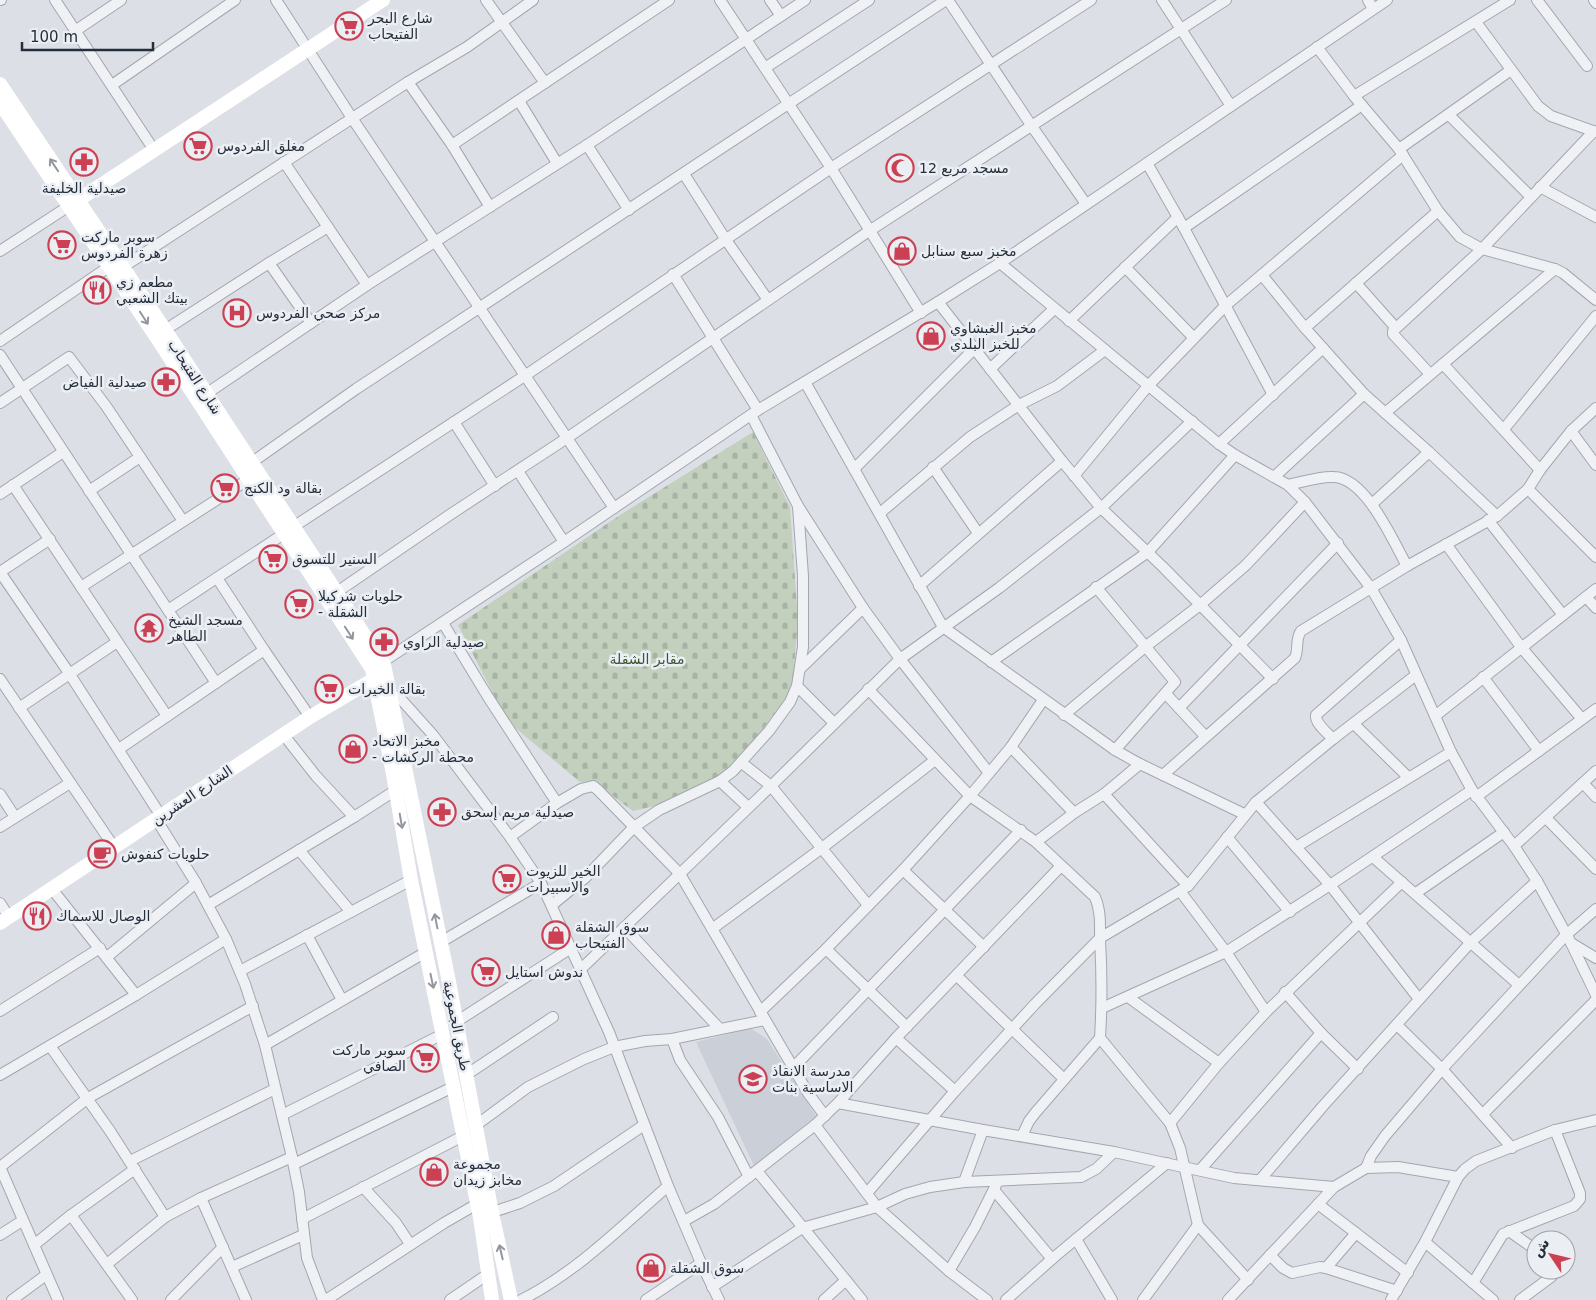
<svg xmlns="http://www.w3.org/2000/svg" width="1596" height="1300" font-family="'DejaVu Sans','Noto Sans Arabic',sans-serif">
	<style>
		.built { fill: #cacfd8 }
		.cemetery { fill: url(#cemetery-stones) }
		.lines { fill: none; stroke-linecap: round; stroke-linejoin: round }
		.street-casing { stroke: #a2a7b0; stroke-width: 12 }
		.street { stroke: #eff1f5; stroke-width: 10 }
		.secondary { stroke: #fff; stroke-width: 14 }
		.oneway { stroke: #92969e }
		.labels { text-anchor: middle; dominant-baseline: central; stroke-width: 5; stroke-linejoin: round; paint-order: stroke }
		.poi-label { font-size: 14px; fill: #262e3c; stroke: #ebeff4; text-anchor: start }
		.street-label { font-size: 14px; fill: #262e3c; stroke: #ebeff4 }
		.park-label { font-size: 14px; fill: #3a5834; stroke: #ebeff4 }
	</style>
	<defs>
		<pattern id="cemetery-stones" width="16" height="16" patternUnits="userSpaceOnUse" patternTransform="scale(1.25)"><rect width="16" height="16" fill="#c2d0bd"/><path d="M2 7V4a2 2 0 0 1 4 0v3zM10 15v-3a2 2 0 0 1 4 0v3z" fill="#a7b3a3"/></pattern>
	</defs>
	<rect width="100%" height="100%" fill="#dce0e6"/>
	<path class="built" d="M750 1028 767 1039 816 1116 754 1166 696 1042Z"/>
	<path class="cemetery" d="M753 432 790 507 798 622 792 690 727 776 676 801 633 811 594 782H580L507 721 458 625 620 515Z"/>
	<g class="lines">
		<g class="street-casing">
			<g id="street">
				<path d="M0 0H1"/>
				<path d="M55 0 154 150"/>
				<path d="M276 0 352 118 614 508"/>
				<path d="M486 0 545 83"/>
				<path d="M720 0 831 168 921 313"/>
				<path d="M770 0 781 16"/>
				<path d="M948 0 1031 125 1086 204"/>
				<path d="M1162 0 1231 106"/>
				<path d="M1368 0 1373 9"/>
				<path d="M1537 0 1587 66"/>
				<path d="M1594 0 1596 3"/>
				<path d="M1476 22 1538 106 1551 116 1596 132"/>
				<path d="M75 31 121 0"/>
				<path d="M1317 47 1354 96 1399 149 1438 211 1460 237 1482 249 1555 269 1563 273 1596 300"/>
				<path d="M765 68 869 0"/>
				<path d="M408 82 452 145 490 207"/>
				<path d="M112 85 235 0"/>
				<path d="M1354 96 1510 0"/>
				<path d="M519 101 557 163"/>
				<path d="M1449 115 1531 197"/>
				<path d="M452 145 669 0"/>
				<path d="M587 145 629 210"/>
				<path d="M1399 149 1511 70"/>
				<path d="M284 162 367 285"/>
				<path d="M1147 163 1184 228 1273 395"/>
				<path d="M684 174 726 240 768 300"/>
				<path d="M1540 187 1596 217"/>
				<path d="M1184 228 1362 105"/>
				<path d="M0 251 69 206"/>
				<path d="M269 263 311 323"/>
				<path d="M1000 263 1219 444 1235 455 1288 485 1305 502 1371 588 1401 640 1451 752 1472 790 1514 846 1537 881 1571 943 1596 995"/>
				<path d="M123 267 408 82 467 47 533 0"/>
				<path d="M1125 267 1193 337"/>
				<path d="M673 274 758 410"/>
				<path d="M1262 275 1305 328 1364 394 1429 452 1497 516"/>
				<path d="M1356 283 1395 327"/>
				<path d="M938 302 1062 461 1101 508 1163 567 1273 679"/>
				<path d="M1069 321 1178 217"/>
				<path d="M1305 328 1438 211"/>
				<path d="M165 330 269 263 328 227"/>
				<path d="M0 341 110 266"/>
				<path d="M0 355 216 683"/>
				<path d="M1443 364 1540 470"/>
				<path d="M990 369 1054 309"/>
				<path d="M1430 374 1393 334V331L1482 249 1594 131"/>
				<path d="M805 382 943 627 1115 750 1140 764 1244 814"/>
				<path d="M206 394 367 285 587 145 805 0"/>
				<path d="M0 403 69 357 106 406 183 521"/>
				<path d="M1385 413 1555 269"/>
				<path d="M751 415 798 506 863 608 900 659 989 773"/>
				<path d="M454 422 495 486"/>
				<path d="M1504 429 1596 316"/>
				<path d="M1571 431 1596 465"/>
				<path d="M1219 444 1323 348"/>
				<path d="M251 463 356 389 946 0"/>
				<path d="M933 467 978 533"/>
				<path d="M854 469 974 349"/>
				<path d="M518 471 564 542"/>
				<path d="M1074 476 1148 386 1225 306 1403 155"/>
				<path d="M1274 477 1364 394"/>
				<path d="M13 485 167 716"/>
				<path d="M1288 485C1303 482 1319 476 1334 477 1366 478 1393 541 1407 566"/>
				<path d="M1528 489 1596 557"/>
				<path d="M89 491 140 457"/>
				<path d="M0 494 63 452"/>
				<path d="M1372 504 1429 452"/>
				<path d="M880 513 970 437 1019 405 1057 386 1105 350"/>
				<path d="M1488 520 1563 615"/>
				<path d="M293 527 526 375 831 168 1091 0"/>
				<path d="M1446 544 1521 647 1582 719"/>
				<path d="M0 572 69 673 161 816"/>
				<path d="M0 572 50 539"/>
				<path d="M217 578 264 650 310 717"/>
				<path d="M919 586 1062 461"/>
				<path d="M81 587 249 479"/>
				<path d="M1096 587 1175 682 1115 750"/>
				<path d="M337 592 451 514 567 438 869 231 1226 0"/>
				<path d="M1586 597 1596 608"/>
				<path d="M168 610 285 533"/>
				<path d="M443 623 488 697 557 803"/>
				<path d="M991 662 1148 552 1235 455"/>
				<path d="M378 665 564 542 758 410 938 302 1000 263 1387 0"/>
				<path d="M800 669 863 608"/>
				<path d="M1483 677 1539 751"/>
				<path d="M0 679 114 847"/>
				<path d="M797 686 834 723"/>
				<path d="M868 689 970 796 1036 842 1095 897C1101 911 1100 925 1100 940 1102 973 1102 1005 1100 1038L1170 1123 1180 1148 1198 1225 1248 1280"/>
				<path d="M1166 694 1205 736"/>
				<path d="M384 697 391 696 399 697 433 735 510 837 541 883 609 1032 668 1186 701 1263 719 1300"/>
				<path d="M19 708 117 642"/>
				<path d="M1179 708 1338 543"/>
				<path d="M1064 715 1145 647 1200 605 1246 565 1305 502"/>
				<path d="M1435 716 1596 589"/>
				<path d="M1354 724 1408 777"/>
				<path d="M283 734 316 776 354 817"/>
				<path d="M1333 739C1327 732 1315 724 1316 715L1401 640"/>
				<path d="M1011 747 1074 813"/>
				<path d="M119 749 264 650"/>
				<path d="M742 763 771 786 868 905"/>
				<path d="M1163 775 1295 658C1299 649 1295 639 1301 631L1407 566 1497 516 1528 489 1540 470 1571 431 1596 408"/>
				<path d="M720 781 748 807"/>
				<path d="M1583 783 1596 797"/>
				<path d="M0 794 15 817"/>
				<path d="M1104 794 1188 886"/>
				<path d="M1476 797 1596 709"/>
				<path d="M1256 802 1330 885 1419 999"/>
				<path d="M1546 818 1596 869"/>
				<path d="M156 819 196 883 226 939 245 984 265 1045 292 1157 299 1192 307 1258 323 1300"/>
				<path d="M0 827 70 783"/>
				<path d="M510 837 557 803 581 789 593 786 598 790 680 874 808 1093 825 1116"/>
				<path d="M1227 837 1290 912"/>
				<path d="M1036 842 1074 813 1104 794 1140 764"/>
				<path d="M1514 846 1596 771"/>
				<path d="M1296 847 1451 752"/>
				<path d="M299 850 351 912"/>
				<path d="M1373 857 1519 985"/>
				<path d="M903 870 984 947"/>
				<path d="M52 889 136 995"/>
				<path d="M1180 891 1226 952 1266 1012"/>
				<path d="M1416 893 1504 832"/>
				<path d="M0 903 9 917"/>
				<path d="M208 905 354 817 396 790"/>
				<path d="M552 905 585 878 634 827 659 810 720 781 733 771 769 731 790 702 797 686 803 647V576L798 506"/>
				<path d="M624 927 719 1028"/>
				<path d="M712 929 822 848 935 760"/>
				<path d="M307 935 342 1000"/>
				<path d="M441 942 541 883"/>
				<path d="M1571 943 1596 958"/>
				<path d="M826 949 907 1027"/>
				<path d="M107 957 196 883"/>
				<path d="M581 969 771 786 900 659 999 588 1101 508 1192 421"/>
				<path d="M240 971 411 880"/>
				<path d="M957 976 1064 1079"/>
				<path d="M1285 992 1321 1033 1358 1069"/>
				<path d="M1128 997 1219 1063"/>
				<path d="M1102 1008 1226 952 1330 885 1472 790"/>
				<path d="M0 1011 100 948"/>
				<path d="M760 1012 826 949 903 870 970 796 1011 747 1043 700"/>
				<path d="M456 1022 571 948"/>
				<path d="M1397 1025 1442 1069 1512 1148"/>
				<path d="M896 1038 955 1091"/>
				<path d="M672 1039 680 1060 718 1117 749 1177"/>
				<path d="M265 1045 426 952"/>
				<path d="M50 1046 110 1131 165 1217"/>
				<path d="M793 1068 1021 830"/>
				<path d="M0 1075 136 995 226 939"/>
				<path d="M466 1075 553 1017"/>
				<path d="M838 1103 896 1038 1061 866"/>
				<path d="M1483 1114 1596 1000"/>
				<path d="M282 1115 443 1034"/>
				<path d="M1170 1123 1219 1063 1266 1012 1402 882"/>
				<path d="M815 1125 877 1207 949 1271 987 1300"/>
				<path d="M475 1126 528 1087 584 1059 614 1047 645 1041 672 1039 765 1020"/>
				<path d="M1022 1136 1029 1121 1036 1112 1100 1038"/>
				<path d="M130 1161 275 1089"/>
				<path d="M294 1164 453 1087"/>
				<path d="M0 1167 88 1098 253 1006"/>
				<path d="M0 1167 58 1300"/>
				<path d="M1366 1168 1371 1156 1385 1136 1442 1069 1566 935 1596 909"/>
				<path d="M1200 1170 1321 1033"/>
				<path d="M757 1171 862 1300"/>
				<path d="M1260 1180 1323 1106 1471 942 1537 881"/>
				<path d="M964 1182 983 1130"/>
				<path d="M363 1187 396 1223 410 1244"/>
				<path d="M994 1190 1052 1259"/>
				<path d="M867 1193 955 1091 1035 1004 1100 938 1188 886 1256 802 1333 739 1416 675"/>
				<path d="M201 1198 246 1300"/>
				<path d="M1318 1204 1408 1273"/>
				<path d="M487 1214 520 1203 554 1186 644 1125"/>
				<path d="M71 1215 132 1300"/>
				<path d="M302 1219 463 1136"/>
				<path d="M684 1221 714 1204 815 1125 838 1103 983 1130 1114 1152 1234 1178 1334 1187"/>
				<path d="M1509 1231 1536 1250"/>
				<path d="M0 1235 22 1221"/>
				<path d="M1076 1239 1112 1300"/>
				<path d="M1425 1242 1493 1300"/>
				<path d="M34 1245 71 1215 135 1169"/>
				<path d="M1270 1255 1283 1268 1292 1273 1320 1267 1326 1268 1397 1291"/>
				<path d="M107 1264 165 1217 201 1198 292 1157"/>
				<path d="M232 1267 303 1235"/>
				<path d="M1326 1268 1356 1233"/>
				<path d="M949 1271 975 1227 998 1181"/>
				<path d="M1473 1283 1503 1234 1574 1206 1580 1199V1193L1555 1130"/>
				<path d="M712 1287 802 1228 877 1207 905 1194 930 1187 964 1182 1081 1177 1096 1169 1114 1152"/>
				<path d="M12 1300 46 1275"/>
				<path d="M171 1300 223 1247"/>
				<path d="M326 1300 444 1223 477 1204"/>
				<path d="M450 1300 488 1274"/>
				<path d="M521 1300C577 1272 622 1226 668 1186"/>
				<path d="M646 1300 701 1263"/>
				<path d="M824 1300 846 1280"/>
				<path d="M1006 1300 1052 1259 1167 1163"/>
				<path d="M1143 1300 1198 1225"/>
				<path d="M1228 1300 1334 1187 1366 1168 1398 1167 1458 1177 1465 1169 1476 1161 1555 1130 1596 1120"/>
				<path d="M1391 1300 1425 1242 1458 1177"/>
				<path d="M1520 1300 1551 1277 1557 1270"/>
			</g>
		</g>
		<use href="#street" class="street"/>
		<g class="secondary">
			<path d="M0 84 165 330 384 665 449 982 492 1213 511 1300"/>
			<path d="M0 103 159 341 372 669 393 774 411 880 480 1217 492 1300"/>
			<path d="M72 204 383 0"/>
			<path d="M0 923 310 717 381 675"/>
		</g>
	</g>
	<defs><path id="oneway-shaft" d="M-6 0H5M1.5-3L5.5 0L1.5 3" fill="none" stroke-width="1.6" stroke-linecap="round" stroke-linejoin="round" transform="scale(1.25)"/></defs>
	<g class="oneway">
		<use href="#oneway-shaft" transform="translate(54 165) rotate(-124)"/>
		<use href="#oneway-shaft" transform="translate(144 318) rotate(57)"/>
		<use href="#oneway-shaft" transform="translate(349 633) rotate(57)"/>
		<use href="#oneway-shaft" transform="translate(401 821) rotate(80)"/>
		<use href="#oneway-shaft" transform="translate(436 921) rotate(-101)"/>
		<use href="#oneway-shaft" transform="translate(432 981) rotate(78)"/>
		<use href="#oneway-shaft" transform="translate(501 1252) rotate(-103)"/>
	</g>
	<defs>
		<g id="supermarket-ring" transform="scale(1.4375)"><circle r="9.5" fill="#ebeff4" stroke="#cc4054" stroke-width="1.5"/><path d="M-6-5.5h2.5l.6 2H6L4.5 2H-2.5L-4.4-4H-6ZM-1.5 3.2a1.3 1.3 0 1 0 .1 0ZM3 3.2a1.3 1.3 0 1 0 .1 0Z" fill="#cc4054"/></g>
		<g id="pharmacy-ring" transform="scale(1.4375)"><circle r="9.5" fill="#ebeff4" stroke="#cc4054" stroke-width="1.5"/><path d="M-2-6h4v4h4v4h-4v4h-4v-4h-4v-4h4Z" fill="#cc4054"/></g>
		<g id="mosque-ring" transform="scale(1.4375)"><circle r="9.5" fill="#ebeff4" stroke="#cc4054" stroke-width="1.5"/><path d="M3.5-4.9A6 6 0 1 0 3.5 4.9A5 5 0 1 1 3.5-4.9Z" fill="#cc4054"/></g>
		<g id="shop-ring" transform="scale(1.4375)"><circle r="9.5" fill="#ebeff4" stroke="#cc4054" stroke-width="1.5"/><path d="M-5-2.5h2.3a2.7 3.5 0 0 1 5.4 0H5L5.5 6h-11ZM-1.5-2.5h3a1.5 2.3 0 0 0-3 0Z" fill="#cc4054"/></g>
		<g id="restaurant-ring" transform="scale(1.4375)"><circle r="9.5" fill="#ebeff4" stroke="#cc4054" stroke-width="1.5"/><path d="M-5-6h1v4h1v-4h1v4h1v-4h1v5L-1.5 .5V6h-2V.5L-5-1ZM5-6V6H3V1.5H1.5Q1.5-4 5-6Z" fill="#cc4054"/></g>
		<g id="hospital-ring" transform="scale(1.4375)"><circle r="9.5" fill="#ebeff4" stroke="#cc4054" stroke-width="1.5"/><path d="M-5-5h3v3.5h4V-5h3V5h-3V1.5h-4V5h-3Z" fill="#cc4054"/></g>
		<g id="temple-ring" transform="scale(1.4375)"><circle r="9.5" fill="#ebeff4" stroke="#cc4054" stroke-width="1.5"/><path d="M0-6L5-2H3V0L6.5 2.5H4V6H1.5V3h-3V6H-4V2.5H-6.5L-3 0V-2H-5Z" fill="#cc4054"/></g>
		<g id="cafe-ring" transform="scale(1.4375)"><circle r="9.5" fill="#ebeff4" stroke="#cc4054" stroke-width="1.5"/><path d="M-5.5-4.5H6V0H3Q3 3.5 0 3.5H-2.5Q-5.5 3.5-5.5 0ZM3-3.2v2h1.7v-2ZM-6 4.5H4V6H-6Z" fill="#cc4054"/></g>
		<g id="school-ring" transform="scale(1.4375)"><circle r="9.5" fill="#ebeff4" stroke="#cc4054" stroke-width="1.5"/><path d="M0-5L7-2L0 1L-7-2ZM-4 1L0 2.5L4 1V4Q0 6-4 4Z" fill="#cc4054"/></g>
	</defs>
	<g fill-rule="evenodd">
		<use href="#supermarket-ring" x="349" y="26"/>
		<use href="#supermarket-ring" x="198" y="146"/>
		<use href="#pharmacy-ring" x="84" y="162"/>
		<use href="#mosque-ring" x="900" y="168"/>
		<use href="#supermarket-ring" x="62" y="245"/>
		<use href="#shop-ring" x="902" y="251"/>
		<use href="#restaurant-ring" x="97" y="290"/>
		<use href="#hospital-ring" x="237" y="313"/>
		<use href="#shop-ring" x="931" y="336"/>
		<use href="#pharmacy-ring" x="166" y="382"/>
		<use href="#supermarket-ring" x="225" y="488"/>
		<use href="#supermarket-ring" x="273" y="559"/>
		<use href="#supermarket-ring" x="299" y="604"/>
		<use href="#temple-ring" x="149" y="628"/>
		<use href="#pharmacy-ring" x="384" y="642"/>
		<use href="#supermarket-ring" x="329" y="689"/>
		<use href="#shop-ring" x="353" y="749"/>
		<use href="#pharmacy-ring" x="442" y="812"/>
		<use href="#cafe-ring" x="102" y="854"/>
		<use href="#supermarket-ring" x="507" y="879"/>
		<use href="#restaurant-ring" x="37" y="916"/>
		<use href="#shop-ring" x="556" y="935"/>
		<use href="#supermarket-ring" x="486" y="972"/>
		<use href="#supermarket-ring" x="425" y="1058"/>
		<use href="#school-ring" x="753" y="1079"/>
		<use href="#shop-ring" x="434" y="1172"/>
		<use href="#shop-ring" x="651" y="1268"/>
	</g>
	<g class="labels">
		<g class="poi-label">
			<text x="368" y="18">شارع البحر<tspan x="368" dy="16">الفتيحاب</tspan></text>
			<text x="217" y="146">مغلق الفردوس</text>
			<text x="919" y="168">مسجد مربع 12</text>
			<text x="84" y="188" text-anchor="middle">صيدلية الخليفة</text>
			<text x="81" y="237">سوبر ماركت<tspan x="81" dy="16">زهرة الفردوس</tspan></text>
			<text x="921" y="251">مخبز سبع سنابل</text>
			<text x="116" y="282">مطعم زي<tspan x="116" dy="16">بيتك الشعبي</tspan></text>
			<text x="256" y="313">مركز صحي الفردوس</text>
			<text x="950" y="328">مخبز الغبشاوي<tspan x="950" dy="16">للخبز البلدي</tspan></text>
			<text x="147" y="382" text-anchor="end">صيدلية الفياض</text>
			<text x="244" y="488">بقالة ود الكنج</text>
			<text x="292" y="559">السنير للتسوق</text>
			<text x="318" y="596">حلويات شركيلا<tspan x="318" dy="16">- الشقلة</tspan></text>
			<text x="168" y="620">مسجد الشيخ<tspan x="168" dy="16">الطاهر</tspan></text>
			<text x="403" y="642">صيدلية الراوي</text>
			<text x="348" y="689">بقالة الخيرات</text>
			<text x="372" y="741">مخبز الاتحاد<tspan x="372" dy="16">- محطة الركشات</tspan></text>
			<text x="461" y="812">صيدلية مريم إسحق</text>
			<text x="121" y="854">حلويات كنفوش</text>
			<text x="526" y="871">الخير للزيوت<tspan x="526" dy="16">والاسبيرات</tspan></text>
			<text x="56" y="916">الوصال للاسماك</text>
			<text x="575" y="927">سوق الشقلة<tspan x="575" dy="16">الفتيحاب</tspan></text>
			<text x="505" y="972">ندوش استايل</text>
			<text x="406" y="1050" text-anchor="end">سوبر ماركت<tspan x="406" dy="16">الصافي</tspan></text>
			<text x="772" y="1071">مدرسة الانقاذ<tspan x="772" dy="16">الاساسية بنات</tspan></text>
			<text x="453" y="1164">مجموعة<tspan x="453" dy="16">مخابز زيدان</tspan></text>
			<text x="670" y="1268">سوق الشقلة</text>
		</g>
		<g class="street-label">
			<text transform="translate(195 377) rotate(57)">شارع الفتيحاب</text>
			<text transform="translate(192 795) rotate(-34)">الشارع العشرين</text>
			<text transform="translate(457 1026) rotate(79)">طريق الجموعية</text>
		</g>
		<g class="park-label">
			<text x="647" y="659">مقابر الشقلة</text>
		</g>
	</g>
	<g transform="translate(1551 1255) rotate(305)"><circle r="24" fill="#ebeff4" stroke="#9ca2aa"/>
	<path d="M0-4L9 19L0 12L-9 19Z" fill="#cc4054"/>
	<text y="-8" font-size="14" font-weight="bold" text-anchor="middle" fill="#262e3c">ش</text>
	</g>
	<path d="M22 42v8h131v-8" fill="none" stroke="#262e3c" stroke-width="2.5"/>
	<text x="30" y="42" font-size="15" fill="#262e3c" stroke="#ebeff4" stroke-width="4" paint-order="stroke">100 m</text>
</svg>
